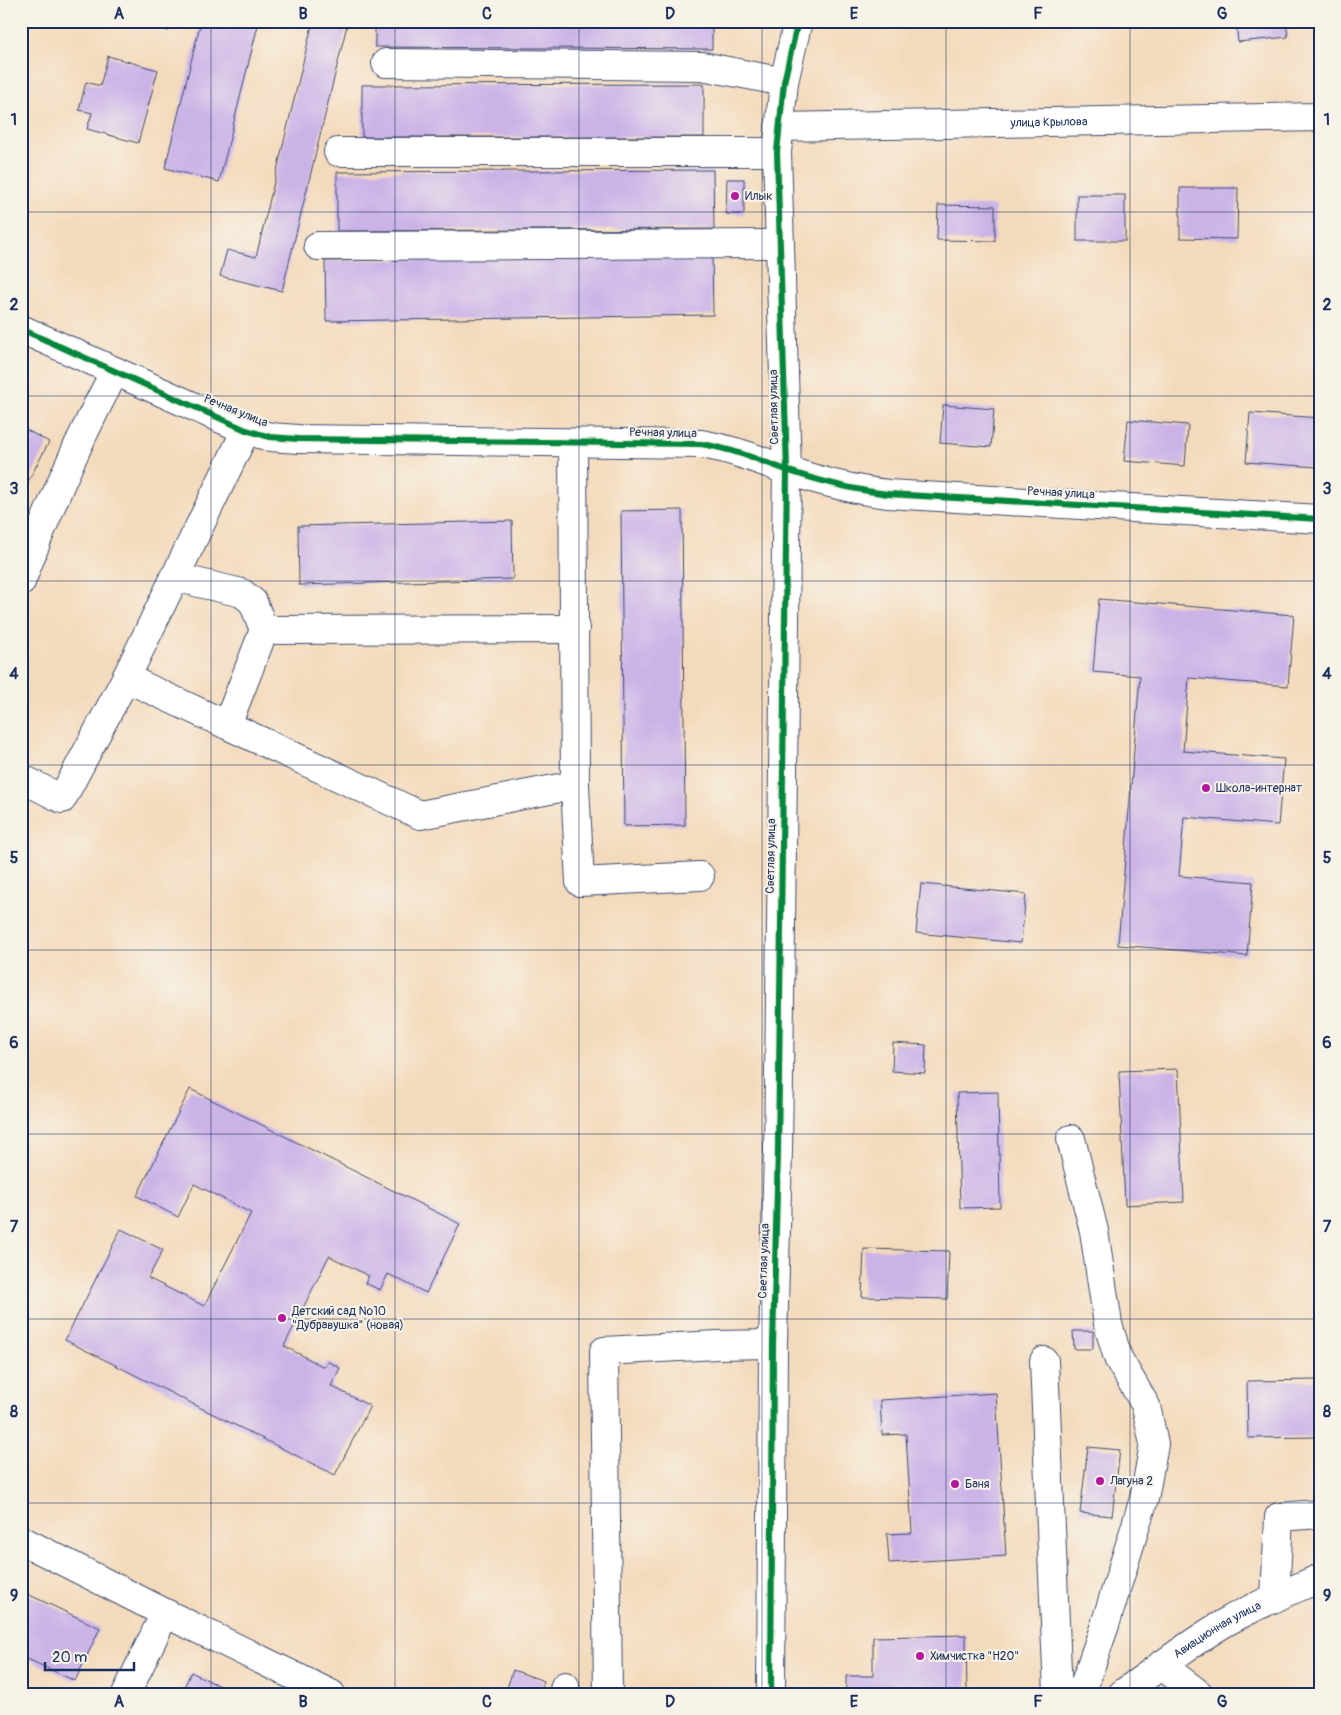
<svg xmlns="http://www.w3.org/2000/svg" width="1341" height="1715" font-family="Pangolin,sans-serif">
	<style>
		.building { fill: #cbb3e8 }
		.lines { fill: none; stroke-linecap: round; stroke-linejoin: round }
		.minor-casing { stroke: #3c496c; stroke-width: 30 }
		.minor { stroke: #fff; stroke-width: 28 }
		.cycleway-casing { stroke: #f7f3e8; stroke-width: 9 }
		.cycleway { stroke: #00873e; stroke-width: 6 }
		.grid { fill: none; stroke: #1b2f5e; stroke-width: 1; stroke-opacity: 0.55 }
		.poi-dot { fill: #b5179e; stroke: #f7f3e8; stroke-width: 2 }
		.labels { text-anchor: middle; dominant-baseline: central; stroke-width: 4; stroke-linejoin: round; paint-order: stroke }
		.street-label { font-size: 12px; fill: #1b2f5e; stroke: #f7f3e8 }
		.poi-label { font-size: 12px; fill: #1b2f5e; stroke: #f7f3e8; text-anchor: start }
		.neatline { fill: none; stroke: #1b2f5e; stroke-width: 2 }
		.grid-label { font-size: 16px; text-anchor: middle; font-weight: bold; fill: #1b2f5e }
	</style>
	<rect width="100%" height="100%" fill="#f7f3e8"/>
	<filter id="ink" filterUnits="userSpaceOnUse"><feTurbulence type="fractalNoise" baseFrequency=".02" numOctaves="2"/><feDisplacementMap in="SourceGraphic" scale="10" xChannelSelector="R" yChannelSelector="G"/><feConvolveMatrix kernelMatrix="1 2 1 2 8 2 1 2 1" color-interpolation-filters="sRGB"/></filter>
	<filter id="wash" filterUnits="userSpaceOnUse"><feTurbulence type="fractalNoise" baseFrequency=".0096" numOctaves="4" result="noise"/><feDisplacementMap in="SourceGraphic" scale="20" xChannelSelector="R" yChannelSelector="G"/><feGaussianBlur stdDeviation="1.12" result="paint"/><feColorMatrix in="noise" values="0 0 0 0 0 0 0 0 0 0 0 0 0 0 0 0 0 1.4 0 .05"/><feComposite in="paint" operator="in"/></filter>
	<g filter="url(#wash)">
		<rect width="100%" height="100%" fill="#f4dabc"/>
		<g id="blocks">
			<g class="building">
				<path d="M135 21H171L169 31Z"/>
				<path d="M201 21H259L219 182 165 168Z"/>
				<path d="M313 21H348L282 291 220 276 227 250 256 257Z"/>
				<path d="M375 21H712V49L375 47Z"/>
				<path d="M1236 21H1286L1288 37 1238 42Z"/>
				<path d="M108 56 158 70 138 143 87 129 92 113 79 110 86 82 100 86Z"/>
				<path d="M704 84V137H362V85Z"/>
				<path d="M713 170 714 229 337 231V172Z"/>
				<path d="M727 179H744V214H726Z"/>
				<path d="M1180 188H1238L1237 239 1180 238Z"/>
				<rect x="1077" y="195" width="48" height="46"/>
				<path d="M938 205 995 206V241L937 240Z"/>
				<path d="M712 255 713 315 326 321 325 261Z"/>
				<path d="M943 405 994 409 991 447 940 443Z"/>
				<path d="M1250 413 1320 418 1317 467 1246 462Z"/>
				<path d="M1128 420 1188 425 1185 466 1124 461Z"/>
				<path d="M21 427 49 442 23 491 21 490Z"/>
				<path d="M682 510 685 825 624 826 621 511Z"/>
				<path d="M512 521 513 579 299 585 298 526Z"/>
				<path d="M1099 599 1294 615 1288 686 1189 678 1183 751 1284 759 1278 825 1184 817 1179 876 1253 882 1247 956 1118 945 1140 676 1093 672Z"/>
				<path d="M921 884 1026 894 1021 943 916 933Z"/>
				<path d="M893 1043 926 1045 925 1073 892 1071Z"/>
				<path d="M1178 1069 1184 1202 1125 1205 1119 1071Z"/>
				<path d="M190 1089 460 1224 426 1293 388 1274 380 1290 365 1283 369 1276 329 1256 284 1346 324 1367 327 1361 340 1368 331 1386 370 1406 335 1475 65 1340 121 1229 163 1250 148 1278 204 1306 251 1213 194 1184 178 1217 137 1196Z"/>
				<path d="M998 1092 1000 1207 960 1208 957 1093Z"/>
				<path d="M864 1249 949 1251 947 1299 862 1297Z"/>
				<path d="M1073 1331H1093V1349H1074Z"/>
				<path d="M1320 1380V1437L1248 1438 1247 1381Z"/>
				<path d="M996 1393 1006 1556 889 1563 887 1534 912 1533 906 1434 882 1435 880 1400Z"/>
				<path d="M1088 1447 1120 1450 1112 1516 1080 1513Z"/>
				<path d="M21 1591 100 1628 75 1681 21 1656Z"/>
				<path d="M966 1635 967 1693 846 1694V1676H873V1637Z"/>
				<path d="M513 1670 544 1681 540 1694H505Z"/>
				<path d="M191 1672 236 1694H181Z"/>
			</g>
		</g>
	</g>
	<g filter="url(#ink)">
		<use href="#blocks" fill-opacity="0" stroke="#3c496c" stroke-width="1"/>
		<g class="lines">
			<g class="minor-casing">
				<g id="minor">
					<path d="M386 63 702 66 784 82"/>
					<path id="s1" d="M779 127 1320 117"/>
					<path d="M338 152H777"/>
					<path d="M318 246 780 244"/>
					<path d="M21 329 246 430 270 437 298 439 701 444C732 449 757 459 786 470 819 481 853 490 888 494L1320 519"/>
					<path d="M174 577 242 593 253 602 264 630 575 629"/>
					<path d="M21 582C48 509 79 439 115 371"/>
					<path d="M126 678 246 430"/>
					<path d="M227 725 264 630"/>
					<path d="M21 778 62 799 126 678 420 815 575 785 573 443"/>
					<path d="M575 785 580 882 700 876"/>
					<path d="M1071 1139 1094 1231 1108 1324 1118 1358 1146 1406 1154 1444 1144 1499 1105 1625 1081 1694"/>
					<path d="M1044 1361 1058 1694"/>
					<path d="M21 1540 165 1613 331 1694"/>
					<path d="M1275 1598 1279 1517 1320 1514"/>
					<path d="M1161 1665 1199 1694"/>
					<path d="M126 1694 165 1613"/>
					<path d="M563 1694 565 1686"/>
					<path d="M608 1694 604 1351 717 1345 773 1344"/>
					<path d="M771 1694 773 1344 778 1150 787 470 777 152 784 82 798 21"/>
					<path id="s2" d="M1122 1694C1156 1669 1190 1643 1226 1622 1256 1605 1288 1592 1320 1578"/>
				</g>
			</g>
			<use href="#minor" class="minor"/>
			<g class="cycleway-casing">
				<g id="cycleway">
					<path d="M21 329 246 430 270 437 298 439 701 444C732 449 757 459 786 470 819 481 853 490 888 494L1320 519"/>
					<path d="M771 1694 773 1344 778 1150 787 470 777 152 784 82 798 21"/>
				</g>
			</g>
			<use href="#cycleway" class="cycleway"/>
		</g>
	</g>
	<path class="grid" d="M211 21V1694M395 21V1694M579 21V1694M762 21V1694M946 21V1694M1130 21V1694M21 212H1320M21 396H1320M21 581H1320M21 765H1320M21 950H1320M21 1134H1320M21 1319H1320M21 1503H1320"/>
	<g class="poi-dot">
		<circle cx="735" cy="196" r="5"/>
		<circle cx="1206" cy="788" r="5"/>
		<circle cx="282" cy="1318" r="5"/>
		<circle cx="1100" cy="1481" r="5"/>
		<circle cx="955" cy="1484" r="5"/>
		<circle cx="920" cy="1656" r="5"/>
	</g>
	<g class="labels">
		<g class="street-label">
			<text stroke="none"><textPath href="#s1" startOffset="270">улица Крылова</textPath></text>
			<text transform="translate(774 407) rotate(-91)">Светлая улица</text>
			<text transform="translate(236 411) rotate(22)">Речная улица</text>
			<text transform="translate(663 433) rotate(1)">Речная улица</text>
			<text transform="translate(1061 493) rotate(3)">Речная улица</text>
			<text transform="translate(771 856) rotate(-89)">Светлая улица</text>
			<text transform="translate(764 1261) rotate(-88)">Светлая улица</text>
			<text stroke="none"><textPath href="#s2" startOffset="115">Авиационная улица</textPath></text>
		</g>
		<g class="poi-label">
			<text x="745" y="196">Илык</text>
			<text x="1216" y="788">Школа-интернат</text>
			<text x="292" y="1311">Детский сад №10<tspan x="292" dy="14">"Дубравушка" (новая)</tspan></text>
			<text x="1110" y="1481">Лагуна 2</text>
			<text x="965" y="1484">Баня</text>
			<text x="930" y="1656">Химчистка "H2O"</text>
		</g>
	</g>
	<rect width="1341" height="1715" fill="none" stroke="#f7f3e8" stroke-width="55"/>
	<path d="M45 1662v8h89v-8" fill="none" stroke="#1b2f5e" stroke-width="2.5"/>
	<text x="52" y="1662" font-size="15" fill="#1b2f5e" stroke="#f7f3e8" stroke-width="4" paint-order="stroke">20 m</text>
	<rect x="28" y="28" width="1286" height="1660" class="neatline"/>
	<g class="grid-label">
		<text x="119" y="19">A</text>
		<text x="303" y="19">B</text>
		<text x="487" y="19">C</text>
		<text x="670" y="19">D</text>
		<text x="854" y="19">E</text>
		<text x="1038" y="19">F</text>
		<text x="1222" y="19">G</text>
		<text x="14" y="125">1</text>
		<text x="1327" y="125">1</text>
		<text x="14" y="310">2</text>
		<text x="1327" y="310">2</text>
		<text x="14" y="494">3</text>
		<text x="1327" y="494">3</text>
		<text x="14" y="679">4</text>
		<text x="1327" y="679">4</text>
		<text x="14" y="863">5</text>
		<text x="1327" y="863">5</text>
		<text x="14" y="1048">6</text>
		<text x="1327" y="1048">6</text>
		<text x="14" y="1232">7</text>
		<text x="1327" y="1232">7</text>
		<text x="14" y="1417">8</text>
		<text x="1327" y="1417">8</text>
		<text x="14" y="1601">9</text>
		<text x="1327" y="1601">9</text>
		<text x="119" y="1707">A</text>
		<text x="303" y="1707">B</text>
		<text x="487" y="1707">C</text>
		<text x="670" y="1707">D</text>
		<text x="854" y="1707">E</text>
		<text x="1038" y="1707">F</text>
		<text x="1222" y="1707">G</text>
	</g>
</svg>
